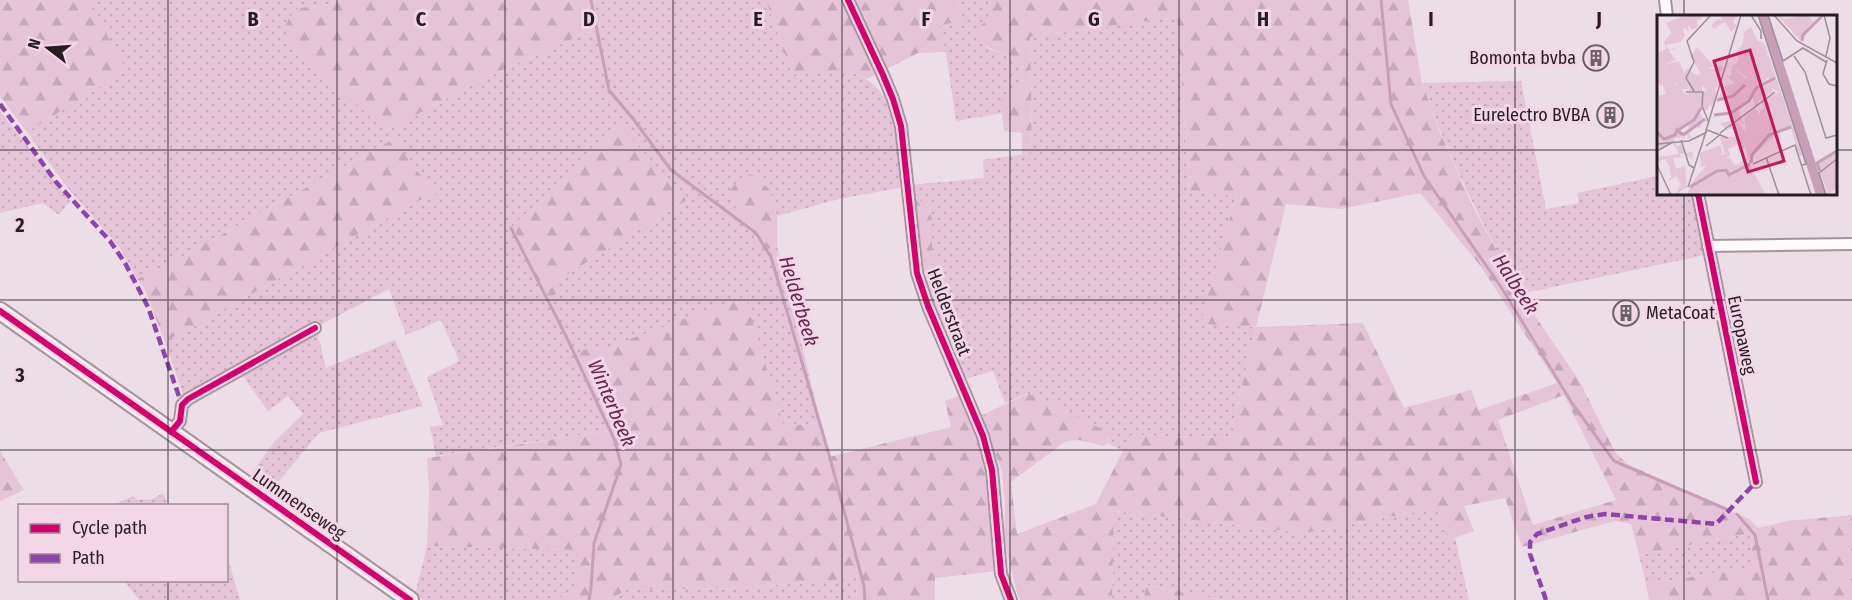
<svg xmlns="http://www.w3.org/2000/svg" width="1852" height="600" font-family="'Fira Sans Condensed',sans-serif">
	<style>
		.green { fill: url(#green-dots); fill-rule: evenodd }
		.forest { fill: url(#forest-firs); fill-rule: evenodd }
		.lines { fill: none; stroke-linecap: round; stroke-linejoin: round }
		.stream { stroke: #c79fb7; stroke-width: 3 }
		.street-casing { stroke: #a1969c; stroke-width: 14 }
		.secondary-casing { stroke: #a1969c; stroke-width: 20 }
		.street { stroke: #fcfafb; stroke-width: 10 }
		.secondary { stroke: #f3ecf0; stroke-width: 16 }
		.quiet { stroke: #8e44ad; stroke-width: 4.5; stroke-dasharray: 9 4.5; stroke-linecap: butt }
		.cycleway-casing { stroke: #f3d7e7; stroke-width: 10 }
		.cycleway { stroke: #d6006c; stroke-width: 6 }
		.grid { fill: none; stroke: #261c22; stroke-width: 1.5; stroke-opacity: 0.55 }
		.labels { text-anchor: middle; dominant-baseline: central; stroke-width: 6; stroke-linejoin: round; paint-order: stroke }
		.poi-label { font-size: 18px; fill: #261c22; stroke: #f3d7e7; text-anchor: end }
		.street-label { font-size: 18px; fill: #261c22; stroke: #f3d7e7 }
		.water-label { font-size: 20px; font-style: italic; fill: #662851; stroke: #f3d7e7 }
		.inset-river { fill: none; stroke: #c79fb7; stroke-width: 3 }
		.inset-road { fill: none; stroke: #9d9098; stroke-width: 1.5 }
		.view { fill: #c2185b; fill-opacity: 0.15; stroke: #c2185b; stroke-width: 3 }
		.inset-edge { fill: none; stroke: #261c22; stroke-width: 3 }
		.grid-label { font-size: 20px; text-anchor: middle; font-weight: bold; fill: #261c22; stroke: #f3d7e7; stroke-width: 6; stroke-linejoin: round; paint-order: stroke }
	</style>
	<defs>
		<pattern id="green-dots" width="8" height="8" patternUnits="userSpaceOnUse" patternTransform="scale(1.5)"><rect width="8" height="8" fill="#e6c4d8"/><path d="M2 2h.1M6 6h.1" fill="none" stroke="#c5a8b9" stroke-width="1.8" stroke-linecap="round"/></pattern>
		<pattern id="forest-firs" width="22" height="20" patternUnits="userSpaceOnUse" patternTransform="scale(1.5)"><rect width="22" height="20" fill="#e6c4d8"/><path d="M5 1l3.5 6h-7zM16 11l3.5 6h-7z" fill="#c5a8b9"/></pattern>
	</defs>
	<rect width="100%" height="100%" fill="#eddde6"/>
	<g class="green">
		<path d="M87 0H341L322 6 298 8 386 131 487 77 599 27 593 0H766L792 74C808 73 827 68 843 69 849 70 855 74 860 76 901 95 899 149 904 187L839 199 777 216 769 189 738 211 749 223 760 251 777 246 821 423 784 426 745 297 609 431 436 456 430 427 443 425 427 377 459 361 441 320 406 335 389 289 184 397 165 342 420 200 436 196 394 139 154 272 137 279 120 248 67 187 27 132 126 70ZM664 176 687 200 555 282Z"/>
		<path d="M958 0H988L993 19 985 22V47L1019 61 1023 68 1020 91 1001 107 1003 113 956 121 946 52 939 26 963 20Z"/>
		<path d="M1177 17 1189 191 1236 195 1201 324 1256 327 1229 438 1131 435 1123 451 1107 443 1109 437 1026 394 1005 403 993 371 965 379 934 309 943 306 932 246V219L927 203H913L911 185 984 178 983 160 1032 153 1030 37Z"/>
		<path d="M1521 81 1546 209 1579 203 1577 193 1658 176V194H1693L1705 255 1520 294C1483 225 1448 157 1422 83Z"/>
		<path d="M0 111 70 201 59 215 43 203 0 213Z"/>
		<path d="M315 334 318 335 326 368 395 340 423 406 319 433 270 492 249 477 275 441 303 414 288 396 268 411 240 372Z"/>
		<path d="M163 493 168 505H112L133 496 138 500 146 499 151 500Z"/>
		<path d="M1436 508 1449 540 1455 538 1469 600H1222L1148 585 1143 600H1112L1114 511 1305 533Z"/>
		<path d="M1750 533 1754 567 1646 584 1639 555Z"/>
		<path d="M427 546 579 550 578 590 554 600H424L415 594Z"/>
		<path d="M227 563 230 565 240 600H139L124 581 226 580Z"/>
		<path d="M856 578 857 600H607L627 590 741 588Z"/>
	</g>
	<g class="forest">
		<path d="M0 0H87L127 70 27 132 0 96Z"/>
		<path d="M341 0H593L599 27 487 77 386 131 294 49C283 28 282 25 298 8L322 6Z"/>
		<path d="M766 0H958L963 20 939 26 946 52 918 53 867 79 845 69 792 75Z"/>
		<path d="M988 0H1408L1422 83 1440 132 1472 205 1520 294 1580 382 1615 452 1627 464 1749 519 1758 528 1787 521 1852 515V600H1649L1646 584 1754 567 1750 533 1639 555 1631 524 1614 521 1522 547 1505 498 1464 506 1474 531 1449 540 1436 508 1305 533 1114 511 1112 600H1020L1016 589 1004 539 1005 504 1002 471 980 416 1027 394 1037 396 1109 433 1107 443 1104 446 1079 440 1066 441 1011 482 1017 534 1096 504 1131 435 1229 438 1256 327 1200 324 1236 196 1189 191 1177 17 1030 37 1032 153 1022 154V133L1004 131C1003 119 1000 108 1002 96L1020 91 1023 68 1018 61 977 42C976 29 981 23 992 19ZM1420 193 1479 264 1557 383 1479 410 1471 390 1404 408 1363 323 1256 327 1286 204 1341 209ZM1564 395 1616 500 1533 525 1498 420Z"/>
		<path d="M621 127 687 200 555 282 559 292 546 300 513 225Z"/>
		<path d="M394 139 436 196 420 200 165 342 144 288 137 279 154 272Z"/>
		<path d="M751 174 769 189 777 216V246L760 252 749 223 732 203 729 192 738 180Z"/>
		<path d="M923 200 927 203 932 219V246L944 306 934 309 920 263 913 203Z"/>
		<path d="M745 296 784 426 821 423 829 457 951 427 945 401 961 395 980 443 985 462 997 571 935 578V600H857L856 578 741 588 627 590 607 600H554L578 590V550L427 546 429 491 427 458 609 431 576 354 590 347 593 353Z"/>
		<path d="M0 451 24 490 0 501Z"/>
		<path d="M1147 585 1222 600H1143Z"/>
	</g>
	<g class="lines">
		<g class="stream">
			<path d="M591 0 609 90 634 120 671 170 756 233 771 257 830 458 864 586 865 600"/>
			<path d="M1381 0 1391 104 1424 176 1501 287 1572 403 1614 461 1726 509"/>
			<path d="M511 228 566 336 615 441 621 465 594 543 591 588 589 600"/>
			<path d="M1737 514 1755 535 1768 600"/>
		</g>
		<g class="street-casing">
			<g id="street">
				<path d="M848 0 883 75 893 99 901 126 917 273 928 306 983 436 992 470 1001 574 1011 600"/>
				<path d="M1665 0 1667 16"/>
				<path d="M1698 194 1756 482"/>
				<path d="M1708 246 1852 244"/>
				<path d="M171 432 180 421 182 405 188 399 315 328"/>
			</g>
		</g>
		<g class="secondary-casing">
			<path id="secondary" d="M0 311 410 600"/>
		</g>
		<use href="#street" class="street"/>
		<use href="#secondary" class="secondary"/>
		<g class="quiet">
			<path d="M0 104 56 182 110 241 125 263 148 307 182 405"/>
			<path d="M1546 600 1530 554V542L1537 534 1586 517 1605 514 1716 524 1756 482"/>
		</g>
		<g class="cycleway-casing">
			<g id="cycleway">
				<path d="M848 0 883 75 893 99 901 126 917 273 928 306 983 436 992 470 1001 574 1011 600"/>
				<path d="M1698 194 1756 482"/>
				<path d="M0 311 410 600"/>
				<path d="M171 432 180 421 182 405 188 399 315 328"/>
			</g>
		</g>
		<use href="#cycleway" class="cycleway"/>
	</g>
	<path class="grid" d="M168 0V506M337 0V600M505 0V600M673 0V600M842 0V600M1010 0V600M1179 0V600M1347 0V600M1515 0V600M1684 0V16M0 150H1658M1836 150H1852M1684 194V600M0 300H1852M0 450H1852M168 580V600"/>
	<defs>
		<g id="building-ring" transform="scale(1.35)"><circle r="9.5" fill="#f3d7e7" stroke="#6c6067" stroke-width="1.5"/><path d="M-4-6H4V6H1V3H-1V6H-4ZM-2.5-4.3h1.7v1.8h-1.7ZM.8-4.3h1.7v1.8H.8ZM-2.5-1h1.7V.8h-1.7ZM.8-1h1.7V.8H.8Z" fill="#6c6067"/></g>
	</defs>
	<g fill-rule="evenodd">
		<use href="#building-ring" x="1596" y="58"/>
		<use href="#building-ring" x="1610" y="115"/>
		<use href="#building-ring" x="1626" y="313"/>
	</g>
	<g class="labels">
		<g class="poi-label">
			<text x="1576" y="58">Bomonta bvba</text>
			<text x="1590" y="115">Eurelectro BVBA</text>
			<text x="1646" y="313" text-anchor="start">MetaCoat</text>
		</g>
		<g class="street-label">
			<text transform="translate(949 312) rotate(69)">Helderstraat</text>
			<text transform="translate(1742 335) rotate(78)">Europaweg</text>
			<text transform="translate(299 504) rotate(35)">Lummenseweg</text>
		</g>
		<g class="water-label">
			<text transform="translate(1516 284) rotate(57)">Halbeek</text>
			<text transform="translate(799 301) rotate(73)">Helderbeek</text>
			<text transform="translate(612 403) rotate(67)">Winterbeek</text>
		</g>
	</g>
	<g transform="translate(1657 15)">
		<rect width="180" height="180" fill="#eddde6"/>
		<path d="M63 0 80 1 76 7 80 11 74 17 68 7 57 14 54 10 61 4 66 6ZM26 1H48L40 6 41 11 35 15 31 10 32 17 27 13 16 22 9 8ZM94 12 101 26 107 28 115 58 107 67 97 53 92 61 102 71 116 64 123 78 115 73 116 78 103 84 98 93 103 100V95L113 91 108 98 113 106 89 117 87 103 98 93 96 83 82 92 88 85 78 80 73 70 77 68 68 60 74 61 75 51 89 64 91 62 79 49 82 43 79 37 86 29 87 17ZM41 35 52 54H59L63 49 66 54 60 62 54 56 49 59 53 58 60 70 50 75 45 71V86L35 84 30 89 33 69 31 74H24L29 79 25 86 23 80 10 74 15 67 21 72 19 67 25 64 16 66 8 57 10 49 22 46 27 58 31 53 38 60 44 59 33 40ZM0 106 10 110 15 123 22 118 26 122 17 123 22 139 16 128 0 122ZM83 111 89 131 82 135 80 130 71 134 73 140 69 144 73 143 78 150 85 147 88 153 72 161 69 155 61 180H30L36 166 51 148 44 153 43 138 63 130 66 138 59 140 68 139 63 122H78V125L79 115 69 113ZM180 137V173L171 179 159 146 161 148ZM28 151 30 172 18 180 24 170 19 154ZM83 166 96 180 68 179 66 174Z" fill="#e6c4d8"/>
		<path d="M120 0 128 4 151 0 158 9 146 21 145 27ZM25 13 28 20 24 27 9 30 12 35 25 31 12 36 19 45 10 48 8 57 16 66 27 62 22 55 30 60 29 62 20 67 22 71 15 67 10 74 24 80V86L25 80 34 79 31 84V89L36 80 40 86V80L60 70 53 58 49 63 46 58 51 53 46 44 40 45 44 42 41 36 36 38 40 32 57 51 51 54 61 62 62 71 58 74 60 81 55 93 53 89 50 95H42L46 104 43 113 35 111V118L30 110 23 114 26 120 29 117 33 119 34 125 28 119 27 125 22 118 5 133 0 129V122L8 126 14 121 10 111 3 113 0 108V81L9 79 6 71 0 69V38L9 34 7 27 14 18 16 22ZM87 21 92 31 97 30 103 40 110 37 107 26 145 140 142 141 134 113 120 119 95 141 93 150 109 180H96L83 166 66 174 69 179 78 174 86 180H61L57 167 66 163 63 156 69 155 73 161 88 153 83 147 88 145 93 150 83 112 68 113 63 108 77 105 70 99 74 97 68 83 60 88 64 76 70 80 68 71 73 69 78 79 82 76 89 85 81 93 87 110 80 106 89 117 113 106 109 98 103 100 114 92 107 93 103 84 123 77 116 64 102 72 75 51 79 49 92 61 98 53 107 67 112 64 109 59 115 57 111 46 99 53 111 45V39L102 41 96 31 91 33 96 39 91 44 85 39 91 30ZM26 129 29 138 36 137 35 145 28 138 23 139 24 143 16 142 23 168 19 161 10 167 14 162 12 151 8 144 1 147 0 142 22 139 20 131Z" fill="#e6c4d8"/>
		<path d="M101 0H111L169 180H159Z" fill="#c79fb7"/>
		<path class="inset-river" d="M145 26 146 20 166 0M60 85 76 81 88 70M57 100 74 98 92 86 99 73 118 63M21 115 37 105 44 93M0 117 7 124 18 120 20 115 26 120M26 120 48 104M94 148 95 140 112 120 134 112M163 156 160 148 180 136M33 172 60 156 69 155 72 160 93 149"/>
		<path class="inset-road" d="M94 0 104 16V24M101 0 149 149 145 150M111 0 126 46 146 33 169 47M117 0 140 26 180 48M167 0 173 23 169 41M137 41 148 57 169 123 180 120M170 45 166 59 172 69 180 71M37 76 29 63 37 47 30 26 54 0M29 77H46L45 91 52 108M50 115 71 123M63 118 118 77M47 122 84 0M24 125 32 150 37 153M0 129 32 126 50 117M49 131 64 119M0 136 16 127M109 142 122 180M96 149 138 130 154 180M0 150 14 180M31 172 48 120M169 180 162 158 180 144"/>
		<path class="view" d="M93 35 127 146 91 157 57 46Z"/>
		<rect width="180" height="180" class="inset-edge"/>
	</g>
	<g class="grid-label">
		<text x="253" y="26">B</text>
		<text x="421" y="26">C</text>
		<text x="589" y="26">D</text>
		<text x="758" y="26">E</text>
		<text x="926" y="26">F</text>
		<text x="1094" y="26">G</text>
		<text x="1263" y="26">H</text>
		<text x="1431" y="26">I</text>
		<text x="1599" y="26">J</text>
		<text x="20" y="232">2</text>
		<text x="20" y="382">3</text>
	</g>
	<rect x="18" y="504" width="210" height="78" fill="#f3d7e7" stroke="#a18c98" stroke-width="1.5"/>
	<rect x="30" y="524" width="30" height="9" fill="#d6006c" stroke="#a18c98" stroke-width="1.5"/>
	<text x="72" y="534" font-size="18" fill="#261c22">Cycle path</text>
	<rect x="30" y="554" width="30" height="9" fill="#8e44ad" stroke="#a18c98" stroke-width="1.5"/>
	<text x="72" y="564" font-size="18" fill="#261c22">Path</text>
	<g transform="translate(48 48) rotate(287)" stroke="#f3d7e7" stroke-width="4.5" paint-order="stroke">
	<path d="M0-4.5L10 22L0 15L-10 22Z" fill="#261c22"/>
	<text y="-9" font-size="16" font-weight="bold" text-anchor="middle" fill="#261c22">N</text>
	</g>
</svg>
